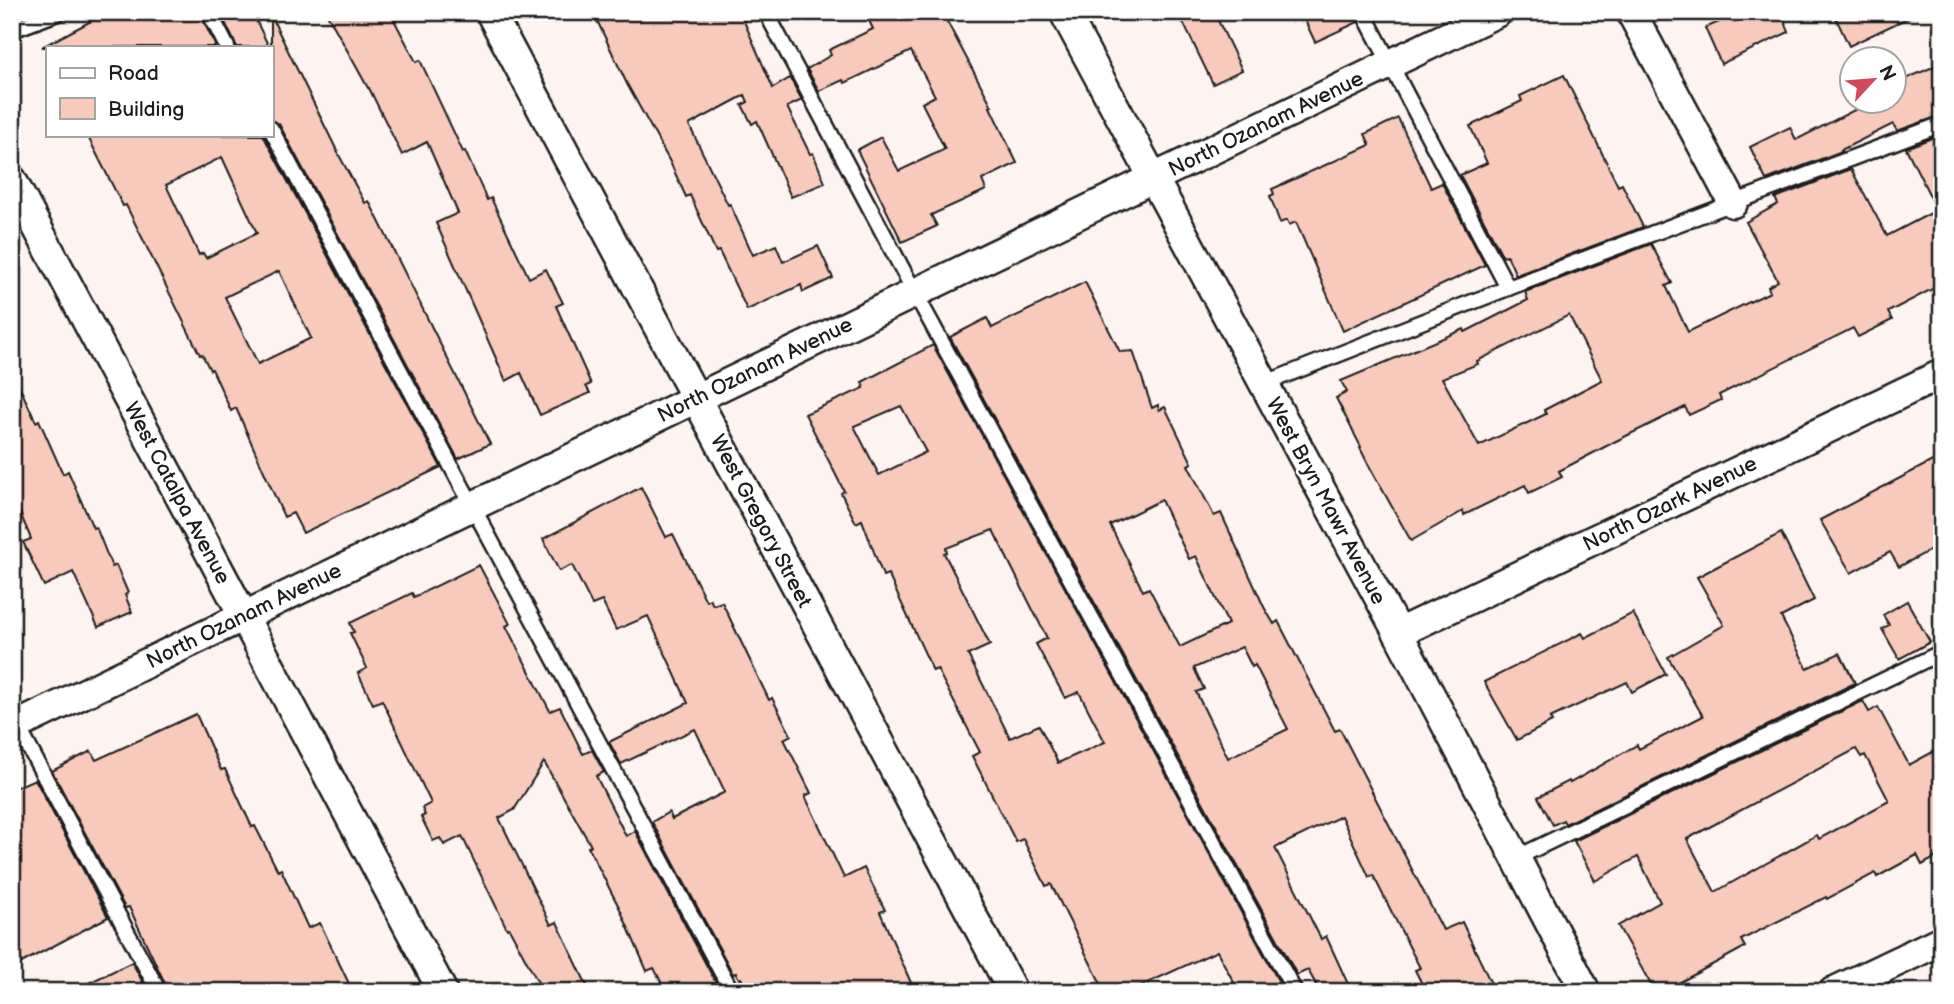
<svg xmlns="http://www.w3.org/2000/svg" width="1954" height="1004" font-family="'Balsamiq Sans',sans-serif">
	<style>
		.building { fill: #f7cabb; stroke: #1c1c1c; stroke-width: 2; fill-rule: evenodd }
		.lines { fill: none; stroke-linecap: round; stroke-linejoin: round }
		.lane-casing { stroke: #1c1c1c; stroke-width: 19 }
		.street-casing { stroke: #1c1c1c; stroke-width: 33 }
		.lane { stroke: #fff; stroke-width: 14 }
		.street { stroke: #fff; stroke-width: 28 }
		.labels { text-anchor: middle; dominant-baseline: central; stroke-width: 5; stroke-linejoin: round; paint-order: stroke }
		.street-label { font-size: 21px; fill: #1c1c1c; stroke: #fff }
	</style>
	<rect width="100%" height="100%" fill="#fdf4f1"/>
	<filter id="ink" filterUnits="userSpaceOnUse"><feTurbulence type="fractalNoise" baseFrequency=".0143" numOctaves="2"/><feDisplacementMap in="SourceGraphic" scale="14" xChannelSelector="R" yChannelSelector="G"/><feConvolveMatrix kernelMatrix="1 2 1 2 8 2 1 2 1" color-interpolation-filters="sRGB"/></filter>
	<g filter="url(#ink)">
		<g class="building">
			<path d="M108 12H199L216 47H42Z"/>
			<path d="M220 12H252L269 47H237Z"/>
			<path d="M326 12H390L416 62 420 60 463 152 465 151 487 200 491 198 529 278 546 269 563 303 556 306 591 384 586 386 590 393 540 415 521 373 506 381 436 223 458 213 427 142 402 155 369 88H368Z"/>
			<path d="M593 12H740L773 88 790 78 802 100 787 107 810 154 813 153 825 183 791 197 757 121 752 124 742 105 748 102 745 95 689 125 728 205 730 204 753 255 776 245 783 262 818 246 833 278 803 292 801 285 747 310 719 251 716 252 690 195 686 197 670 162 627 84Z"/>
			<path d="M865 12H942L992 106 990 107 1017 163 982 180 986 190 931 215 937 226 902 242 857 150 881 137 899 171 945 149 922 103 935 96 911 51 845 83 843 80 819 91 807 69 831 55 829 50 873 29Z"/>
			<path d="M1178 12H1214L1242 70 1213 84Z"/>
			<path d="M1301 12H1353L1358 22 1315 42Z"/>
			<path d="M1742 12H1781L1789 32 1721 64 1705 28Z"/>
			<path d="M1833 12H1920L1849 46Z"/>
			<path d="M271 16 340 157 365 203 369 201 490 444 462 457 458 459 279 124 271 119Z"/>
			<path d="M1942 63V115L1897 131 1893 124 1841 150 1842 151 1766 180 1750 147 1790 127 1796 140 1870 102H1894V84Z"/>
			<path d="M1564 75 1618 186 1622 184 1643 227 1516 275 1507 255 1503 257 1460 175 1487 163 1470 126 1522 101 1520 96Z"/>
			<path d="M1398 118 1431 188 1442 183 1485 265 1343 331 1296 222 1289 225 1287 220 1280 223 1270 196 1274 194 1272 189 1370 145 1365 134Z"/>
			<path d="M1942 134V284L1888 312 1892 320 1858 337 1853 328 1719 395 1721 400 1689 415 1685 407 1616 441 1559 471 1562 477 1529 493 1525 485 1464 515 1463 511 1411 541 1367 462 1360 448 1361 447 1336 398 1347 392 1341 381 1464 329 1465 332 1528 300 1525 292 1651 244 1672 283 1666 286 1688 332 1770 292 1768 287 1778 281 1746 222 1778 204 1775 198 1851 169 1887 236 1937 210 1906 148ZM1569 315 1602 380 1544 410 1546 414 1479 446 1442 378 1478 364 1477 361Z"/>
			<path d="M87 135H263L441 467 303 533 293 513 284 517 236 408 231 411 212 369 210 370 202 354 200 355 126 205 123 206ZM222 157 257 233 206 258 203 253 199 255 166 185ZM279 271 311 338 258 364 225 297Z"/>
			<path d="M1085 282 1120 352 1133 351 1152 408 1158 405 1159 410 1165 407 1192 463 1188 465 1214 516 1221 513 1264 607 1274 624 1278 621 1335 731 1340 729 1443 930 1462 922 1495 992H1426L1415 970 1420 968 1373 875 1369 877 1341 816 1275 848 1321 939 1326 936 1348 984 1332 992H1320L1308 970 1297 975 950 337 987 318 992 328ZM1161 500 1189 559 1196 556 1228 624 1180 647 1149 588 1143 591 1110 525ZM1242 647 1252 667 1255 665 1288 729 1228 758 1196 692 1204 689 1194 668Z"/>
			<path d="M933 345 1280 984 1264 992H1239L1217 951 1128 992H1105L1051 884 1046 886 1023 839 1016 842 972 756 980 752 937 669 933 671 888 574 883 576 862 520 856 523 841 493 844 491 805 414 864 388 862 382ZM901 406 926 452 879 475 854 426ZM993 530 1047 638 1036 644 1065 698 1079 692 1105 742 1058 763 1039 725 1010 738 968 655 990 645 944 553 947 552 946 548Z"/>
			<path d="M12 371 36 422 39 420 63 474 68 471 93 528 96 527 112 567 116 565 128 593 125 595 132 612 98 627 73 572 44 586 23 542 31 539 12 494Z"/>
			<path d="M1942 456V544L1899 567 1890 552 1851 573 1820 520Z"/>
			<path d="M641 487 666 537 673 534 706 601 710 599 713 605 722 602 769 700 772 698 791 735 784 739 811 793 805 796 844 878 864 868 885 910 880 912 915 992H748L741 978 739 979 736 973 733 974 652 822 669 812 672 819 725 792 695 729 621 764 609 742 688 703 648 616 616 630 602 601 592 605 572 565 559 571 543 539Z"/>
			<path d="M1781 533 1814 600 1781 617 1807 668 1840 653 1855 683 1565 824 1563 820 1553 825 1538 797 1569 781 1570 783 1637 745 1639 749 1703 716 1668 657 1724 625 1697 577Z"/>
			<path d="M479 565 510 624 506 626 550 711 560 707 583 754 592 750 604 772 596 776 626 836 635 831 716 983 700 992H666L654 968 647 971 620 909 588 847 591 846 544 762 514 810 499 818 551 925 557 922 590 992H543L509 928 507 929 462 836 444 845 440 838 433 841 421 817 425 815 422 808 431 803 382 700 373 704 358 673 367 668 350 633 354 632 350 623 412 593 414 597Z"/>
			<path d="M1907 601 1930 642 1899 659 1882 629 1889 625 1883 615Z"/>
			<path d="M1633 613 1666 674 1632 692 1627 682 1550 718 1552 722 1517 740 1484 682 1582 633 1585 638Z"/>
			<path d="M1863 701 1869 712 1878 707 1909 765 1942 747V854L1922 865 1917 855 1877 877 1875 873 1827 899 1826 897 1741 940 1745 947 1662 992H1655L1618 926 1660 902 1638 857 1595 881 1574 841ZM1856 749 1861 757 1865 755 1889 801 1819 839 1817 835 1715 892 1687 839Z"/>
			<path d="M196 714 221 770 225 769 252 827 255 826 278 871 281 869 308 928 320 923 353 992H169L129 907 125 908 52 771 91 751 96 760Z"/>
			<path d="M35 779 108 917 12 968V789Z"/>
			<path d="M132 962 148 992H70Z"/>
		</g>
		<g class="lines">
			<g class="lane-casing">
				<g id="lane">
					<path d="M209 12 227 47"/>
					<path d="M766 12 915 293 1295 992"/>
					<path d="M1363 12 1508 288"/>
					<path d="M12 30 60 12"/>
					<path d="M271 129 732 992"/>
					<path d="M1263 384 1508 288 1942 124"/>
					<path d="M15 721 159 992"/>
					<path d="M1516 858 1942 652"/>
				</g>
			</g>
			<g class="street-casing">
				<g id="street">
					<path d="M490 12 1013 992"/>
					<path d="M1064 12 1398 633 1586 992"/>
					<path d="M1631 12 1733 203"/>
					<path d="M12 180 443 992"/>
					<path d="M1398 633 1942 374"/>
					<path d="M12 728 1498 12"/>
					<path d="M1833 992 1942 940"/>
				</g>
			</g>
			<use href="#lane" class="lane"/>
			<use href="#street" class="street"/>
		</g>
	</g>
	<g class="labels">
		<g class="street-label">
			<text transform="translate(1266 124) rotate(-26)">North Ozanam Avenue</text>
			<text transform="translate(755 370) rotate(-26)">North Ozanam Avenue</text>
			<text transform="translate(177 493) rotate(62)">West Catalpa Avenue</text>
			<text transform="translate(1326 501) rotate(62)">West Bryn Mawr Avenue</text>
			<text transform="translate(1670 504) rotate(-26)">North Ozark Avenue</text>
			<text transform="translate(761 521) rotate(62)">West Gregory Street</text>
			<text transform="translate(244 616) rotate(-26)">North Ozanam Avenue</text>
		</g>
	</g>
	<rect width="1954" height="1004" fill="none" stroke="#fff" stroke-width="42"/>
	<rect x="21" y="21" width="1912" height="962" fill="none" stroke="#1c1c1c" stroke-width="2.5" filter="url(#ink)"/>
	<rect x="46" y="46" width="228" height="91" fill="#ffffff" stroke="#a4a4a4" stroke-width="2"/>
	<rect x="60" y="68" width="35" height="10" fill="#ffffff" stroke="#a4a4a4" stroke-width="2"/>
	<text x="108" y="80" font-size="21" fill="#1c1c1c">Road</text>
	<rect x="60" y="98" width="35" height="21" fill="#f7cabb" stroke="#a4a4a4" stroke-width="2"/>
	<text x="108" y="116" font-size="21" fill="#1c1c1c">Building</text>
	<g transform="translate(1873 80) rotate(64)"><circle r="33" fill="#ffffff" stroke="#a4a4a4" stroke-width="2"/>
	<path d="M0-5L12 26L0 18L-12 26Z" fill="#d1495b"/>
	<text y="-10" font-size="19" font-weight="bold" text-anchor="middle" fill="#1c1c1c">N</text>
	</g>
</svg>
